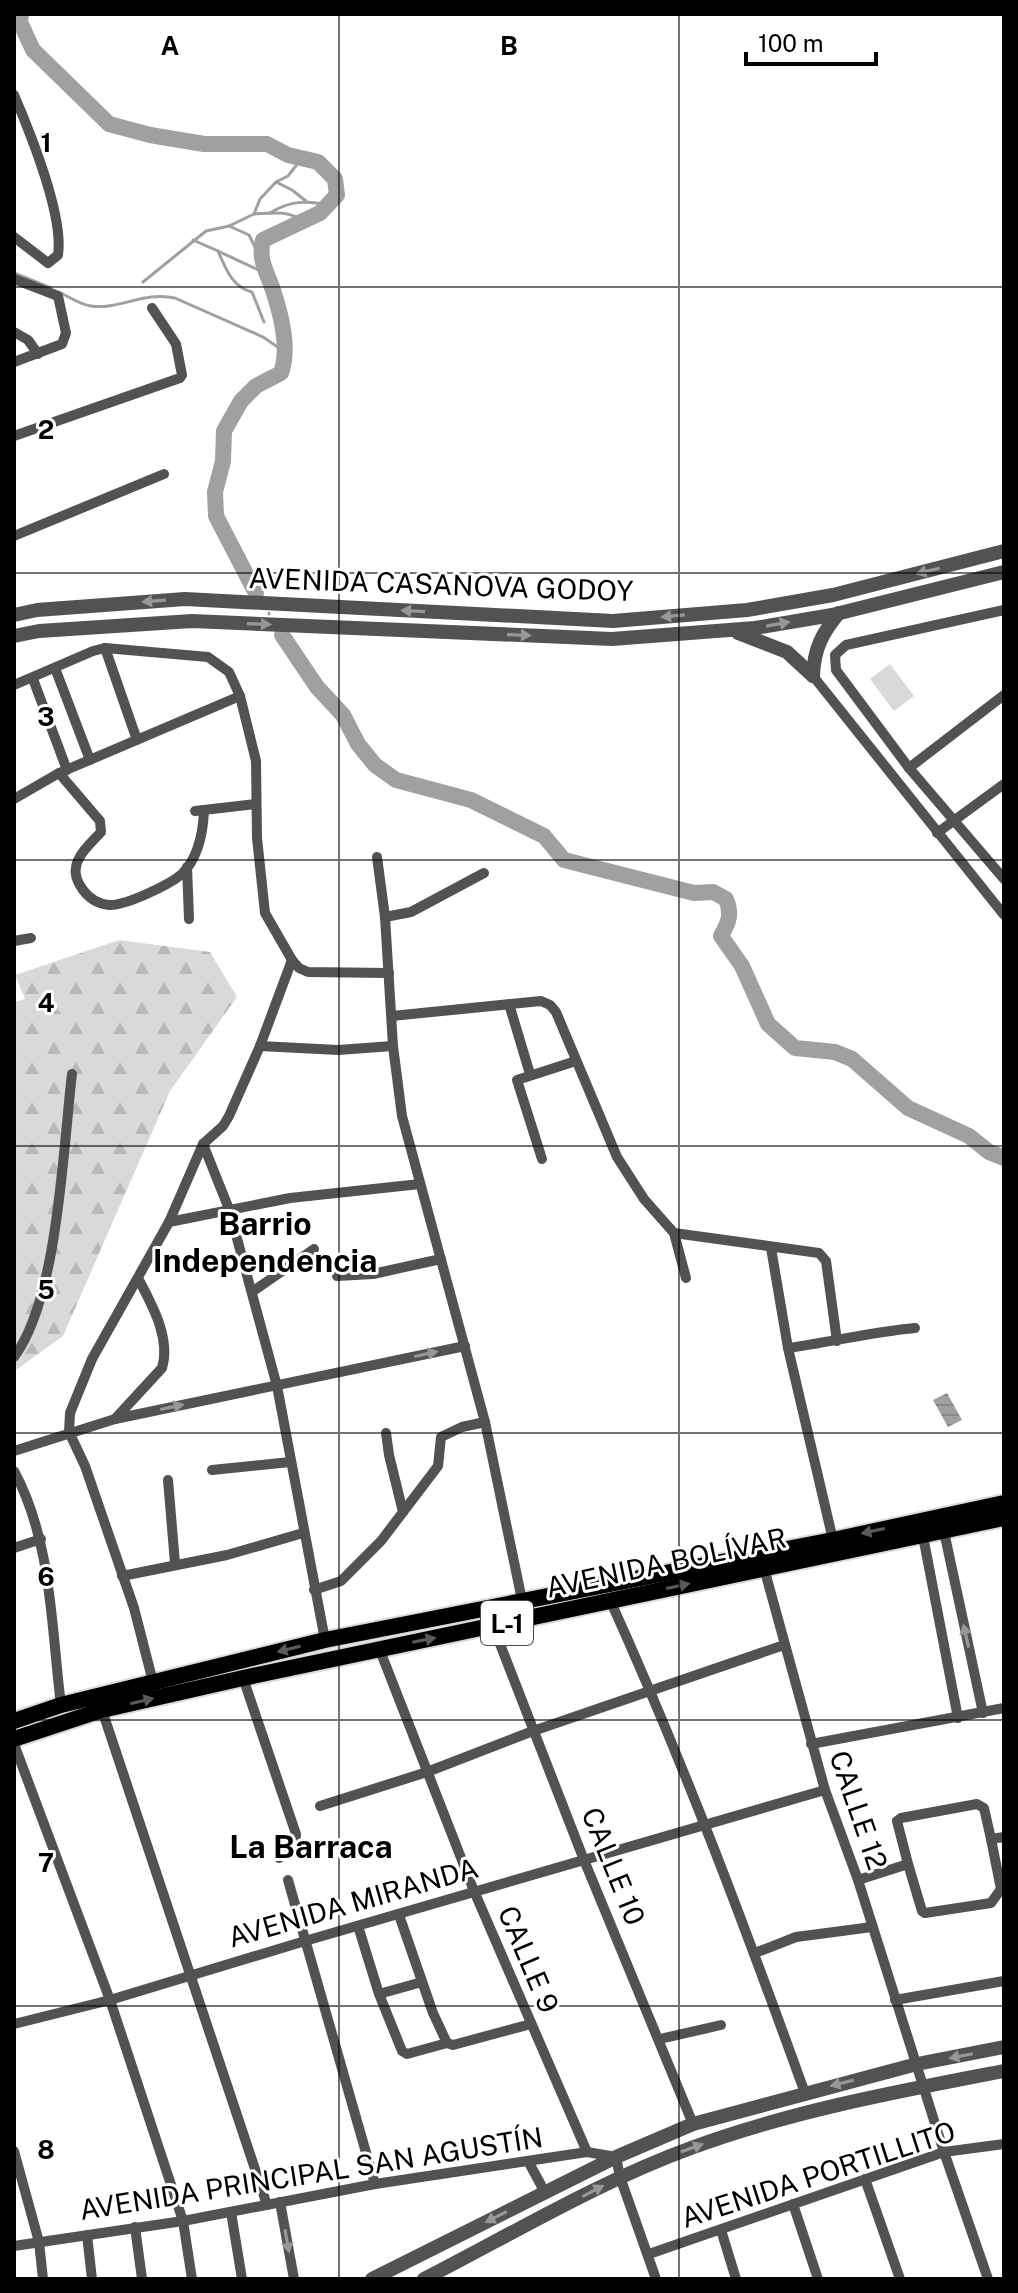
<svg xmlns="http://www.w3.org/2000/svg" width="1018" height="2293" font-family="'Public Sans',sans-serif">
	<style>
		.forest { fill: url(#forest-firs) }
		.pitch { fill: #d9d9d9 }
		.water { fill: url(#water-rules) }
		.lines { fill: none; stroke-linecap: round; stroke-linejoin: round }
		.stream { stroke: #a0a0a0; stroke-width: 3 }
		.river { stroke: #a0a0a0; stroke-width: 16 }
		.primary-casing { stroke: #dbdbdb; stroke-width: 20 }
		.minor { stroke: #525252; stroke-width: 10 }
		.tertiary { stroke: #525252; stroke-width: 14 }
		.primary { stroke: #000; stroke-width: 16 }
		.oneway { fill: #979797 }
		.oneway2 { fill: #595959 }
		.grid { fill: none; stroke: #000; stroke-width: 2; stroke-opacity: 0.55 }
		.labels { text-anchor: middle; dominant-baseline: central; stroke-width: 6; stroke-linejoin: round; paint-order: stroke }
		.shield { fill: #fff; stroke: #4c4c4c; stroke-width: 2 }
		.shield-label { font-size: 26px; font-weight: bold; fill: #000 }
		.street-label { font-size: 28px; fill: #000; stroke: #fff }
		.quarter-label { font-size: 32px; font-weight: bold; fill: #000; stroke: #fff }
		.grid-label { font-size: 26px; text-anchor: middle; font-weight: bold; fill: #000; stroke: #fff; stroke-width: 6; stroke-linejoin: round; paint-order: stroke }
	</style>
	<defs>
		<pattern id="forest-firs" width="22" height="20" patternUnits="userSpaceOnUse" patternTransform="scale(2)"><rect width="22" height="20" fill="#d9d9d9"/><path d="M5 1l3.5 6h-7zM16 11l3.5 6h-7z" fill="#b8b8b8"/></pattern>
		<pattern id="water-rules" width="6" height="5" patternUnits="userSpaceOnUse" patternTransform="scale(2)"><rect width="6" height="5" fill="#a0a0a0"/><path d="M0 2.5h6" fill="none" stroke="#888"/></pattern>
	</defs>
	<rect width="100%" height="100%" fill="#fff"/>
	<path class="forest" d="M119 940 210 952 237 997 170 1091 63 1336 16 1370 14 1002 25 999 15 975Z"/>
	<path class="pitch" d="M890 664 914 696 894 711 870 679Z"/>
	<path class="water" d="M947 1393 962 1420 948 1427 933 1400Z"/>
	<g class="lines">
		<g class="stream">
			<path d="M276 182 292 190 306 201"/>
			<path d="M270 213C289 201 306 200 328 205"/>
			<path d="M254 214C272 213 288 210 303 221"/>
			<path d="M229 226 249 235 259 255"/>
			<path d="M193 240 218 251C226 269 232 287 252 292L264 322"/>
			<path d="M218 251 267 274"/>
			<path d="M14 273 51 288"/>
			<path d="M143 282 206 231 229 226 254 214 260 199 276 182 288 176 302 158"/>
			<path d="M61 293C71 298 81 305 91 306 119 310 144 291 175 298L263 337 282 350"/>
			<path d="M269 613V614"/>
		</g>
		<g class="river">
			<path d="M21 14 20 22 33 50 109 124 150 135 204 144H267L288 155 318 162 335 179 337 195 320 213 263 240C258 260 267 272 273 290 281 315 290 348 281 373L256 386 241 401 224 431 223 461 215 492 216 516 256 593"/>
			<path d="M282 635 317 687 343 715 358 744 375 765 396 780 471 800 544 836 564 860 694 893 713 892 726 899C732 914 729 922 721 936L742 966 768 1024 795 1048 835 1052 852 1059 908 1108 969 1136 989 1152 1004 1158"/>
		</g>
		<g class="primary-casing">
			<g id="primary">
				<path d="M14 1721 61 1705 325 1640 833 1540 1004 1503"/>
				<path d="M14 1739 102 1710 243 1678 1004 1518"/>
			</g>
		</g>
		<g class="minor">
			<path d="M14 95C30 132 64 216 58 255L48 263 14 237"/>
			<path d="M14 279 58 296 66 333 62 344 14 362"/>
			<path d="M14 332 28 340 38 354"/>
			<path d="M14 436 180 378 182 375 176 344 152 308"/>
			<path d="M14 536 164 474"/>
			<path d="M1004 610 846 645 835 655 836 670 909 768 1004 879"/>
			<path d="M105 648 137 740"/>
			<path d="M55 668 90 760"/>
			<path d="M813 676 1004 915"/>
			<path d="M33 679 67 770"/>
			<path d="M14 685 93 651 105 648 208 657 229 672 240 696 256 761 257 838 265 913 292 960 299 968 308 972 389 973"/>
			<path d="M909 768 1004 695"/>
			<path d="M59 773 100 821 101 832C92 842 78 854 76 867 74 875 78 883 83 890 89 898 98 904 109 905 125 906 169 885 182 874 198 858 203 833 204 811"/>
			<path d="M14 799 59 773 240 696"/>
			<path d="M195 811 256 804"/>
			<path d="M937 833 1004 784"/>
			<path d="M377 857 385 917 393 1046 402 1116 485 1422 523 1605"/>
			<path d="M187 867 189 919"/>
			<path d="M385 917 411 912 484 873"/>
			<path d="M14 941 31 938"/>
			<path d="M509 1004 530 1074"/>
			<path d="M392 1016 541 1001 550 1005 556 1012 617 1157 644 1199 674 1233 686 1278"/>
			<path d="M260 1046 338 1050 393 1046"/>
			<path d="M203 1144 229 1209 277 1386 325 1640"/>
			<path d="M542 1159 517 1080 576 1061"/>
			<path d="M169 1222 290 1198 420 1184"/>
			<path d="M674 1233 819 1253 826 1261 837 1341"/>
			<path d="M771 1248 788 1348 833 1540"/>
			<path d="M337 1276 373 1274 441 1259"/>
			<path d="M252 1292 314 1249"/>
			<path d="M788 1348C831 1342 872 1332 915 1328"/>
			<path d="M14 1357C58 1299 63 1148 72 1074"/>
			<path d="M115 1419 162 1368C171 1338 152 1305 138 1278"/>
			<path d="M386 1433 389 1455 403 1512"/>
			<path d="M14 1451 115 1419 465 1346"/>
			<path d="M212 1470 290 1462"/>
			<path d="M14 1471C52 1541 51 1626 61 1705"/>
			<path d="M168 1480 175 1563"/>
			<path d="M943 1527 983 1713"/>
			<path d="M922 1531 958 1718"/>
			<path d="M14 1548 41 1539"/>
			<path d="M764 1568 825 1790 858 1880 944 2152 988 2279"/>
			<path d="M122 1576 227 1555 303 1533"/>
			<path d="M314 1590 341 1581 381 1541 438 1466 441 1437 462 1427 485 1422"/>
			<path d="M610 1600C683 1761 745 1927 805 2093"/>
			<path d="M493 1626 584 1860 693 2124"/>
			<path d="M379 1648 474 1891 587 2152"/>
			<path d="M243 1678 296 1834 295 1846 279 1858"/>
			<path d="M153 1682 134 1608 85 1466 69 1432 70 1413 92 1359 169 1222 203 1144 223 1126 229 1116 260 1046 292 960"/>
			<path d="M102 1710 267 2205"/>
			<path d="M14 1744 110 2000 183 2221 192 2279"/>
			<path d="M811 1744 1004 1708"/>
			<path d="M320 1806 427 1772 533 1731 784 1645"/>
			<path d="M908 1864 897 1821 901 1818 977 1804 984 1808 991 1839"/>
			<path d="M288 1880 375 2184"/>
			<path d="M858 1880 908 1864 922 1911 925 1913 991 1903 1001 1889 991 1839 1004 1837"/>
			<path d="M399 1915 433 2013 447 2043 453 2045 531 2024"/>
			<path d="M358 1926 379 1994 402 2051 407 2054 447 2043"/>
			<path d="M755 1953 796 1937 872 1927"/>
			<path d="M379 1994 422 1982"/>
			<path d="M895 2000 1004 1981"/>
			<path d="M14 2024 110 2000 305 1941 825 1790"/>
			<path d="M660 2039 721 2025"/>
			<path d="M14 2151 39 2242 43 2279"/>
			<path d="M528 2161 541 2185 543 2194"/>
			<path d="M865 2179 900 2279"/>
			<path d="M280 2202 294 2279"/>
			<path d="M793 2204 818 2279"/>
			<path d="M231 2212 242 2279"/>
			<path d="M135 2227 142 2279"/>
			<path d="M721 2230 736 2279"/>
			<path d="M87 2235 92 2279"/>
			<path d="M14 2246 183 2221 375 2184 587 2152 616 2157 620 2177 656 2279"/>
			<path d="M649 2254 944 2152 1004 2144"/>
		</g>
		<g class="tertiary">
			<path d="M14 615 37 610 185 599 613 621 747 610 833 595 1004 551"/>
			<path d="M738 633 787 652 813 676"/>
			<path d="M14 636 39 631 192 621 612 639 755 628 832 615 1004 572"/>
			<path d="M813 676C814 649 822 633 839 613"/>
			<path d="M372 2279 616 2157 693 2124 917 2064 1004 2047"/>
			<path d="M424 2279C512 2234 598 2182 691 2148 791 2111 900 2091 1004 2071"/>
		</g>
		<use href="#primary" class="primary"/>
	</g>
	<defs><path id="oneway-solid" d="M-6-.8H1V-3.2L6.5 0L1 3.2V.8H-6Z" transform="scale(2)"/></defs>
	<g class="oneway">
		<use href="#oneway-solid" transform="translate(928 571) rotate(166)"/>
		<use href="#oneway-solid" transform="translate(154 601) rotate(176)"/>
		<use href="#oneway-solid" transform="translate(413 611) rotate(-177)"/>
		<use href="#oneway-solid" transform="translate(673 616) rotate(175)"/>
		<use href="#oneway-solid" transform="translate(259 624) rotate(2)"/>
		<use href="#oneway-solid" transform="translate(778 624) rotate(-10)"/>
		<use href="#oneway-solid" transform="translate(519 635) rotate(2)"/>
		<use href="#oneway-solid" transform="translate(426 1354) rotate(-12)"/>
		<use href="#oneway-solid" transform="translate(172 1407) rotate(-12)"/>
		<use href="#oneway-solid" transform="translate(966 1636) rotate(-103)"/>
		<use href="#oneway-solid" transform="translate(961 2056) rotate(169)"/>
		<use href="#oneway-solid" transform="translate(842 2083) rotate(166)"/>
		<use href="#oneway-solid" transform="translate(692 2148) rotate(-20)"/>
		<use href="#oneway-solid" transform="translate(593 2191) rotate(-28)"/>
		<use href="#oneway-solid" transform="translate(496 2217) rotate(153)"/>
		<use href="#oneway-solid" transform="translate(287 2241) rotate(80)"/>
	</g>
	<g class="oneway2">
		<use href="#oneway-solid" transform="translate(873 1531) rotate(168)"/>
		<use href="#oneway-solid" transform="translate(678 1586) rotate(-12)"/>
		<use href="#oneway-solid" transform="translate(424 1640) rotate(-11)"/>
		<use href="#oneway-solid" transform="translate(289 1649) rotate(166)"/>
		<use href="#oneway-solid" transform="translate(142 1701) rotate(-13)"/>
	</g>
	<path class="grid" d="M339 14V2279M679 14V2279M14 287H1004M14 573H1004M14 860H1004M14 1146H1004M14 1433H1004M14 1720H1004M14 2006H1004"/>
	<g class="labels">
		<rect class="shield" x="481" y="1601" width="52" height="44" rx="6"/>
		<g class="shield-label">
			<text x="507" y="1623">L-1</text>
		</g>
		<g class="street-label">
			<text transform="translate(441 584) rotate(2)">AVENIDA CASANOVA GODOY</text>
			<text transform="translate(666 1562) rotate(-12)">AVENIDA BOLÍVAR</text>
			<text transform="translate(859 1810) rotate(71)">CALLE 12</text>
			<text transform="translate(614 1866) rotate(68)">CALLE 10</text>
			<text transform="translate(353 1902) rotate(-16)">AVENIDA MIRANDA</text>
			<text transform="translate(529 1959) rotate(67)">CALLE 9</text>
			<text transform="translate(311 2173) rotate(-9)">AVENIDA PRINCIPAL SAN AGUSTÍN</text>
			<text transform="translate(818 2174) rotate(-18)">AVENIDA PORTILLITO</text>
		</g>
		<g class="quarter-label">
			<text x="265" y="1223">Barrio<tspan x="265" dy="37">Independencia</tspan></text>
			<text x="311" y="1846">La Barraca</text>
		</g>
	</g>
	<g class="grid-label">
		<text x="170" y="55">A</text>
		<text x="509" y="55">B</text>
		<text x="46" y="152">1</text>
		<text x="46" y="439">2</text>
		<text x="46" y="726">3</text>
		<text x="46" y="1012">4</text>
		<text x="46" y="1299">5</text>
		<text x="46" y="1586">6</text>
		<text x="46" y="1872">7</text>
		<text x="46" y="2159">8</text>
	</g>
	<rect width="1018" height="2293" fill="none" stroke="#000000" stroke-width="32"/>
	<path d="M746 52v12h130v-12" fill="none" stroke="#000000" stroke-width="4"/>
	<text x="758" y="52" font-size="24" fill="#000000" stroke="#ffffff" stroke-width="6" paint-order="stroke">100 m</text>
</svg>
